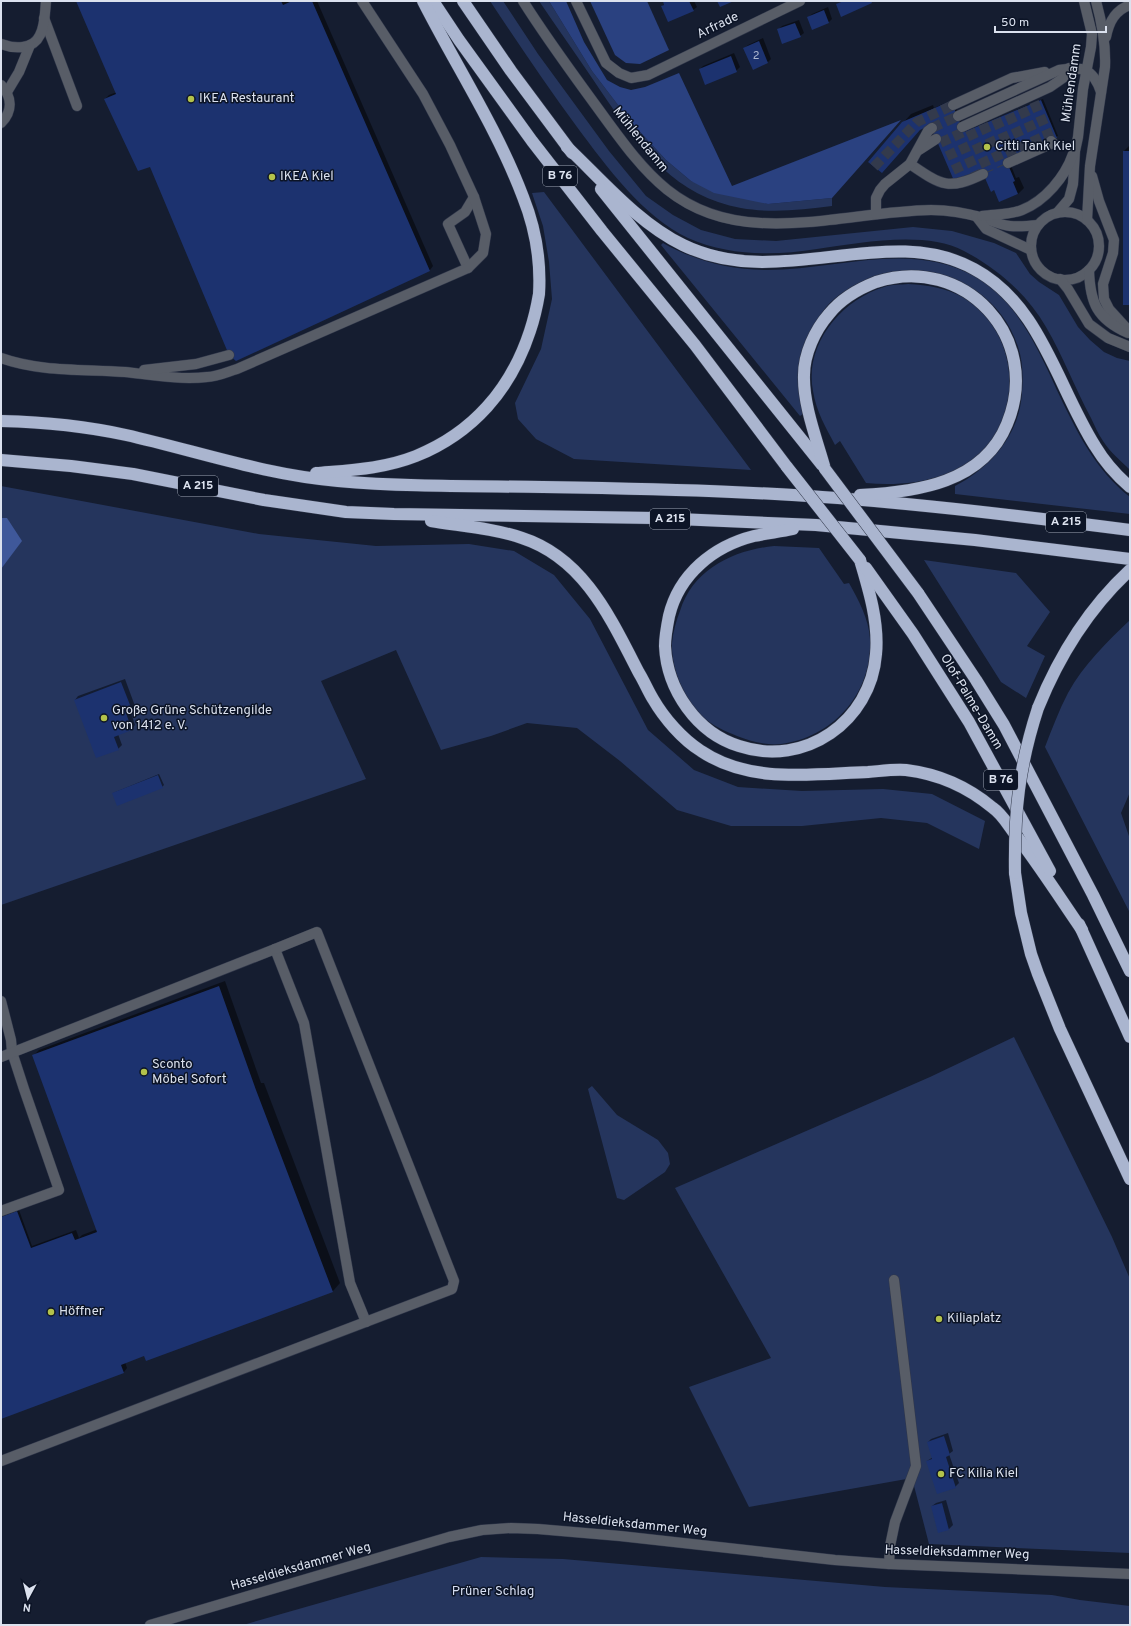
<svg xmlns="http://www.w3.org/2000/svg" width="1131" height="1626" font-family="Overpass,sans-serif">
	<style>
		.green { fill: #25355d }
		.forest { fill: #2a4180 }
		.water { fill: #3f589a }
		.shadow { fill: #0007 }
		.building { fill: #1c326f }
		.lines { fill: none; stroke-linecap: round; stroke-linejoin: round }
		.minor-tunnel { stroke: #333a4c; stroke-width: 10; stroke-dasharray: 10 5; stroke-linecap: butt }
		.minor-casing { stroke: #31384b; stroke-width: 11 }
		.highway-casing { stroke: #31384b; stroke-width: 13 }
		.minor { stroke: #585d67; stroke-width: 10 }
		.highway { stroke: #aab5cf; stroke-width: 12 }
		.highway-bridge-casing { stroke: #31384b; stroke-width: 13; stroke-linecap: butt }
		.highway-bridge { stroke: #aab5cf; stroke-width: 12 }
		.poi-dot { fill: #b3c24b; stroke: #0c1426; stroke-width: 1.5 }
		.labels { text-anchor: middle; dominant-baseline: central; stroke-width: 3; stroke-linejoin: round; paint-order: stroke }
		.number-label { font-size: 11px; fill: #abb5ce }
		.shield { fill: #0c1426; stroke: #9da4b2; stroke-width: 1 }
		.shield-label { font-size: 12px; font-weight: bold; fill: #dbe1ee }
		.street-label { font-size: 13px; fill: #dbe1ee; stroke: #0c1426 }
		.poi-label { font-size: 13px; fill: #dbe1ee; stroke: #0c1426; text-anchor: start }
		.park-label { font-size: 13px; fill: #d7dff3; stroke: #0c1426 }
	</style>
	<rect width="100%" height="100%" fill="#151d30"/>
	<g class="green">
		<path d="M490 1H503L538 54 609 151 646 196 673 215 701 230 735 239 776 241 913 227 952 231 994 243 1016 253 1030 274 1039 282 1059 295 1078 327 1090 340 1104 352 1117 358 1130 361V470C1121 461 1110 452 1103 441 1098 434 1095 426 1091 418 1075 388 1063 356 1046 327 1027 294 998 269 964 251 925 230 859 243 817 249 773 256 729 256 688 238 643 217 606 166 577 127 547 86 518 43 490 1Z"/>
		<path d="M539 1H549L592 71 631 122 666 160 691 181 768 204 832 198V206C794 211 755 215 718 202 661 183 626 128 594 81 576 54 557 28 539 1Z"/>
		<path d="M544 192 751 470 574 459 536 439 518 419 515 403 541 349 552 299 549 262 543 226 532 193Z"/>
		<path d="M663 243C695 261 731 270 767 270 837 270 911 240 976 277 1026 307 1044 366 1069 415 1084 446 1103 476 1130 497V514L955 494V486C991 467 1020 434 1022 392 1023 377 1023 361 1018 347 997 280 917 252 857 284 842 292 827 302 819 318 815 326 813 337 810 347 806 357 800 370 799 381 798 392 801 403 803 414L800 416 661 245Z"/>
		<path d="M908 284C928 285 947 288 964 298 1005 324 1019 374 1003 418 999 429 993 442 985 450 954 480 908 487 866 483L840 441 835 445C826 428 816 411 813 391 804 345 841 300 884 287 892 284 901 285 908 284Z"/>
		<path d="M1 486 259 534 376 546 469 544 514 551 554 575 590 619 648 730 694 770 738 787 802 791 883 789 932 794 985 821 979 849 927 823 881 818 802 826H731L677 810 620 761 577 728 527 723 491 736 441 750 396 650 321 681 366 779 1 905Z"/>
		<path d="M774 546 819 548 844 584 849 583C858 599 869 619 870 639 873 692 834 737 781 744 767 746 750 741 737 736 725 731 713 726 703 717 684 699 671 669 672 643 673 632 676 621 680 611 693 569 734 550 774 546Z"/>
		<path d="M924 560 1016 573 1050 612 1027 646 1045 656 1026 698 1001 682Z"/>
		<path d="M1130 620V792L1121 813 1130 839V913L1045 747C1052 729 1059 710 1068 693 1083 665 1108 641 1130 620Z"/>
		<path d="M1014 1037 1112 1237 1130 1279V1553L929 1544 912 1478 749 1507 689 1387 771 1358 675 1188 930 1077Z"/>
		<path d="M592 1086 617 1115 658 1140 668 1153 670 1164 665 1172 624 1200 617 1198 588 1089Z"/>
		<path d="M481 1557 563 1559 885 1587 1052 1595 1080 1600 1130 1606V1625H243Z"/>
	</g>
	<g class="forest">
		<path d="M549 1H566L584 42 607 80 620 87 631 90 645 87 679 73 732 186 901 120 832 198 768 204 714 193 691 181 666 160 631 122 592 71Z"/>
		<path d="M590 1H647L669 50 640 64 626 63 615 55Z"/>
	</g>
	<path class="water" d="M1 518H7L22 541 1 569Z"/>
	<g class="shadow">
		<path d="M77 1H317L433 266 430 270 236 360 151 165 105 99 109 95 117 92Z"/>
		<path d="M664 1H694L697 7 693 10 662 6 665 4Z"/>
		<path d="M828 7 832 19 829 22 808 18 812 14Z"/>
		<path d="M799 20 804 33 800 36 778 30 782 26Z"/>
		<path d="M763 38 771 59 768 62 745 48 748 45Z"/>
		<path d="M734 53 740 67 736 71 700 69 703 66Z"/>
		<path d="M1043 99 1058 136 1008 158 1016 178 1019 177 1024 188 1018 194 1000 201 983 170 931 124 903 123 911 114 933 105 934 108 953 100 966 131Z"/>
		<path d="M1130 145V304L1124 151Z"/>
		<path d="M125 679 135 706 130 710 135 725 132 729 118 734 122 745 118 749 75 700 78 696Z"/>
		<path d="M159 774 164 785 162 787 113 793Z"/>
		<path d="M225 981 261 1083H264L340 1283 333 1291 125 1362 127 1368 124 1372 1 1417V1217L19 1210 32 1246 76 1230 79 1238 82 1235 98 1229 33 1056 39 1050Z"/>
		<path d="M948 1433 953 1451 949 1454 959 1483 955 1487 927 1461 933 1457 928 1442 931 1439Z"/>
		<path d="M946 1500 953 1525 949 1529 939 1532 932 1506 936 1503Z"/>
	</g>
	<g class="building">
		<path d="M76 1H281L283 5 292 1H312L430 271 236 361 229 355 150 167 138 171 104 99 116 94Z"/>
		<path d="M663 1H689L694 11 668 22 661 6 664 5Z"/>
		<path d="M717 1H734L720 7Z"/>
		<path d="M844 1H871L872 3 841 17 836 4Z"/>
		<path d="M824 10 829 23 812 30 807 17Z"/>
		<path d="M795 23 801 37 782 44 777 29Z"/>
		<path d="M759 41 768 63 753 70 743 48Z"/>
		<path d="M731 56 737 72 705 85 699 69Z"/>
		<path d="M1041 100 1057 138 1006 160 1015 181 1013 182 1018 194 999 202 994 190 991 192 982 171 955 183 930 125 920 130 882 173 868 162 902 122 951 101 964 132Z"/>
		<rect x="1123" y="151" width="7" height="154"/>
		<path d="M121 682 132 710 126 713 132 730 114 737 119 750 96 758 74 700Z"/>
		<path d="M158 775 163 788 117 806 112 793Z"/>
		<path d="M219 986 256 1090 333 1292 146 1361 144 1356 121 1365 124 1373 1 1419V1217L17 1211 31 1248 72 1233 75 1240 97 1232 32 1055Z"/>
		<path d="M944 1436 950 1455 946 1457 956 1488 937 1494 926 1461 932 1459 927 1442Z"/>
		<path d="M942 1503 949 1530 938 1533 931 1506Z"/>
	</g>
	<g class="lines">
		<g class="minor-tunnel">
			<path d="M1034 102 1051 141"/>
			<path d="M1022 108 1039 146"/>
			<path d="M1009 114 1026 151"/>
			<path d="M996 119 1013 157"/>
			<path d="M983 124 1002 166"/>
			<path d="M932 128 958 116"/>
			<path d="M956 130 976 174"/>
			<path d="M970 130 989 172"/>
			<path d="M943 136 963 180"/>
			<path d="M874 167 917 122 953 105"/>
		</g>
		<g class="minor-casing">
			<g id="minor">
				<path d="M523 1C545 36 570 70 594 103 641 167 673 219 761 223 818 226 874 211 931 210 949 210 966 213 983 218 992 221 1001 225 1010 226 1020 227 1029 226 1038 225"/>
				<path d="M576 1 606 63 619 73 631 78 648 75 800 1"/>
				<path d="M44 18 77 106"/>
				<path d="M1106 37C1109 22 1115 10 1130 5"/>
				<path d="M1 44C14 49 33 50 40 35 45 26 45 12 46 1"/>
				<path d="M1 85C12 97 13 111 1 123"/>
				<path d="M7 92 19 72 30 45"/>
				<path d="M953 105 1012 78 1045 72"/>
				<path d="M958 116 1059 70C1082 66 1093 68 1101 92"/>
				<path d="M962 127 1050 87 1063 78 1069 68"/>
				<path d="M919 150 936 139"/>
				<path d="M1008 163 1053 143 1051 141"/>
				<path d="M910 164C941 185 948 191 983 174"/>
				<path d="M1092 176 1099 201 1114 240 1113 253 1103 284 1104 299 1109 309 1130 332"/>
				<circle cx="1065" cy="246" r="34"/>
				<path d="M1057 213 1069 199 1073 184 1075 151 1078 137 1083 89 1091 47 1092 34 1084 1"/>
				<path d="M876 214V198L880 190 885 184 910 164 928 131 932 128"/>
				<path d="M976 216 986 229 1031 250"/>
				<path d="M982 216C995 214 1009 215 1022 210 1045 201 1065 177 1073 154"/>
				<path d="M1087 220 1090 166 1105 67C1106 44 1102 23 1096 1"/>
				<path d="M468 268 448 224 465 212 474 197"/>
				<path d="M1089 270C1090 303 1097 319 1128 333"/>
				<path d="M1060 279 1068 289 1089 324 1108 338 1130 347"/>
				<path d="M1 358C40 372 83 369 125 372 152 375 180 380 207 377 217 377 227 372 237 369L468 268 483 253 486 234 474 197 450 145 423 94 362 1"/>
				<path d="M144 370 196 364 229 355"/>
				<path d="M1 1001 11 1040 12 1052 24 1089 59 1190 1 1211"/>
				<path d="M1 1057 275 949 304 1023 350 1283 366 1322"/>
				<path d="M1 1461 452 1289 454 1281 317 932 275 949"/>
				<path d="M889 1564 890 1546 895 1522 916 1466 894 1280"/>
				<path d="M150 1625 449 1537 482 1530 511 1528 538 1529 620 1536 835 1560 889 1564 1130 1574"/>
			</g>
		</g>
		<g class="highway-casing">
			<g id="highway">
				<path d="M433 1 459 40 532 141 602 231 695 345 787 467"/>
				<path d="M463 1 511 71 572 153"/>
				<path d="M567 147C603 181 638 223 683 245 779 292 887 221 974 269 1041 305 1057 386 1095 446 1104 461 1116 475 1130 487"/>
				<path d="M601 189 822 465"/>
				<path d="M1 421C43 422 85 426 126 435 197 451 265 475 338 481 406 487 475 486 543 487 606 488 669 489 732 492 865 497 998 513 1130 530"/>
				<path d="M1 460 71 466 133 474 264 500 346 512 394 514 655 518 816 525 975 540 1130 559"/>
				<path d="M825 469C817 440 803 405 804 375 804 354 815 330 829 314 841 299 858 289 876 282 964 253 1043 338 1007 424 983 483 917 492 860 495"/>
				<path d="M316 473C351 470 383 469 416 456 473 433 511 389 530 331 534 319 537 306 539 294 541 261 535 227 523 197 497 128 456 66 423 1"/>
				<path d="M431 521C461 526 493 528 522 538 584 558 611 619 639 673 644 681 648 691 653 699 664 718 682 739 701 751 750 784 812 774 868 772 881 771 894 769 906 770 939 774 968 787 993 808 1002 814 1008 825 1015 834 1039 865 1060 898 1082 930"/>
				<path d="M793 529C780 532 767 533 754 536 714 546 679 574 669 616 667 626 665 636 665 646 667 690 697 733 739 746 805 768 871 721 876 654 879 623 869 590 860 560"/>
				<path d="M866 568 913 634 969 722 1050 871"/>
				<path d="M918 593 976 680 1004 725 1093 895 1130 971"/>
				<path d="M1038 708C1059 656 1089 608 1130 570"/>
				<path d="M1015 873 1021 913 1031 954 1038 974 1060 1029 1130 1179"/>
				<path d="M1079 924 1130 1037"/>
			</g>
		</g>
		<use href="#minor" class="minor"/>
		<use href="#highway" class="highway"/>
		<g class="highway-bridge-casing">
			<g id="highway-bridge">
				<path d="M787 467 860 560"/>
				<path d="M825 469 918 593"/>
				<path d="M1015 873C1014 813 1019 766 1038 708"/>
			</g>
		</g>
		<use href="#highway-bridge" class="highway-bridge"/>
	</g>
	<g class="poi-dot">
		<circle cx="191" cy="99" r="4"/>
		<circle cx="987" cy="147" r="4"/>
		<circle cx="272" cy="177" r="4"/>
		<circle cx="104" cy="718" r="4"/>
		<circle cx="144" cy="1072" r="4"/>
		<circle cx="51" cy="1312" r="4"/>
		<circle cx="939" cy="1319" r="4"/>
		<circle cx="941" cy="1474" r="4"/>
	</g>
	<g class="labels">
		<g class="number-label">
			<text x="756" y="56">2</text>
		</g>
		<g class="shield">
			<rect x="543" y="166" width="34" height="20" rx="3"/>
			<rect x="178" y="476" width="40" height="20" rx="3"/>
			<rect x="650" y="509" width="40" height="20" rx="3"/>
			<rect x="1046" y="512" width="40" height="20" rx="3"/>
			<rect x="984" y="770" width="34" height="20" rx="3"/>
		</g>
		<g class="shield-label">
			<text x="560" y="176">B 76</text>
			<text x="198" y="486">A 215</text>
			<text x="670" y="519">A 215</text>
			<text x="1066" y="522">A 215</text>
			<text x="1001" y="780">B 76</text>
		</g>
		<g class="street-label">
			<text transform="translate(718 26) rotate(-26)">Arfrade</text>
			<text transform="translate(1072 83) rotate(-82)">Mühlendamm</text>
			<text transform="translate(640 140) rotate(51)">Mühlendamm</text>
			<text transform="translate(971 702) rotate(59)">Olof-Palme-Damm</text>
			<text transform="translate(635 1525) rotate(6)">Hasseldieksdammer Weg</text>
			<text transform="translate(957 1553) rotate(2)">Hasseldieksdammer Weg</text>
			<text transform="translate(301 1567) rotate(-16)">Hasseldieksdammer Weg</text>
		</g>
		<g class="poi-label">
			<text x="199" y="99">IKEA Restaurant</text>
			<text x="995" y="147">Citti Tank Kiel</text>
			<text x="280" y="177">IKEA Kiel</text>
			<text x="112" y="711">Große Grüne Schützengilde<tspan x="112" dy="15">von 1412 e. V.</tspan></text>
			<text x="152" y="1065">Sconto<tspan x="152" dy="15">Möbel Sofort</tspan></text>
			<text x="59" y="1312">Höffner</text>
			<text x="947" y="1319">Kiliaplatz</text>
			<text x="949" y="1474">FC Kilia Kiel</text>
		</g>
		<g class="park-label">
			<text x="493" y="1592">Prüner Schlag</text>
		</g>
	</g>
	<rect width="1131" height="1626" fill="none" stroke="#dbe1ee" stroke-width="4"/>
	<g transform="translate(28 1598) rotate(187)" stroke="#0c1426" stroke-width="3" paint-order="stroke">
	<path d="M0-3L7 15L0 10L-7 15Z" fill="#dbe1ee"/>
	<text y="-6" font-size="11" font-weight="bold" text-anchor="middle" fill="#dbe1ee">N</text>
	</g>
	<path d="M995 26v6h111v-6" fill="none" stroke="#dbe1ee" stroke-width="2"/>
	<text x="1001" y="26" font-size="12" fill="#dbe1ee" stroke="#0c1426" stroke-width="3" paint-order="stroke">50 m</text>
</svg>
